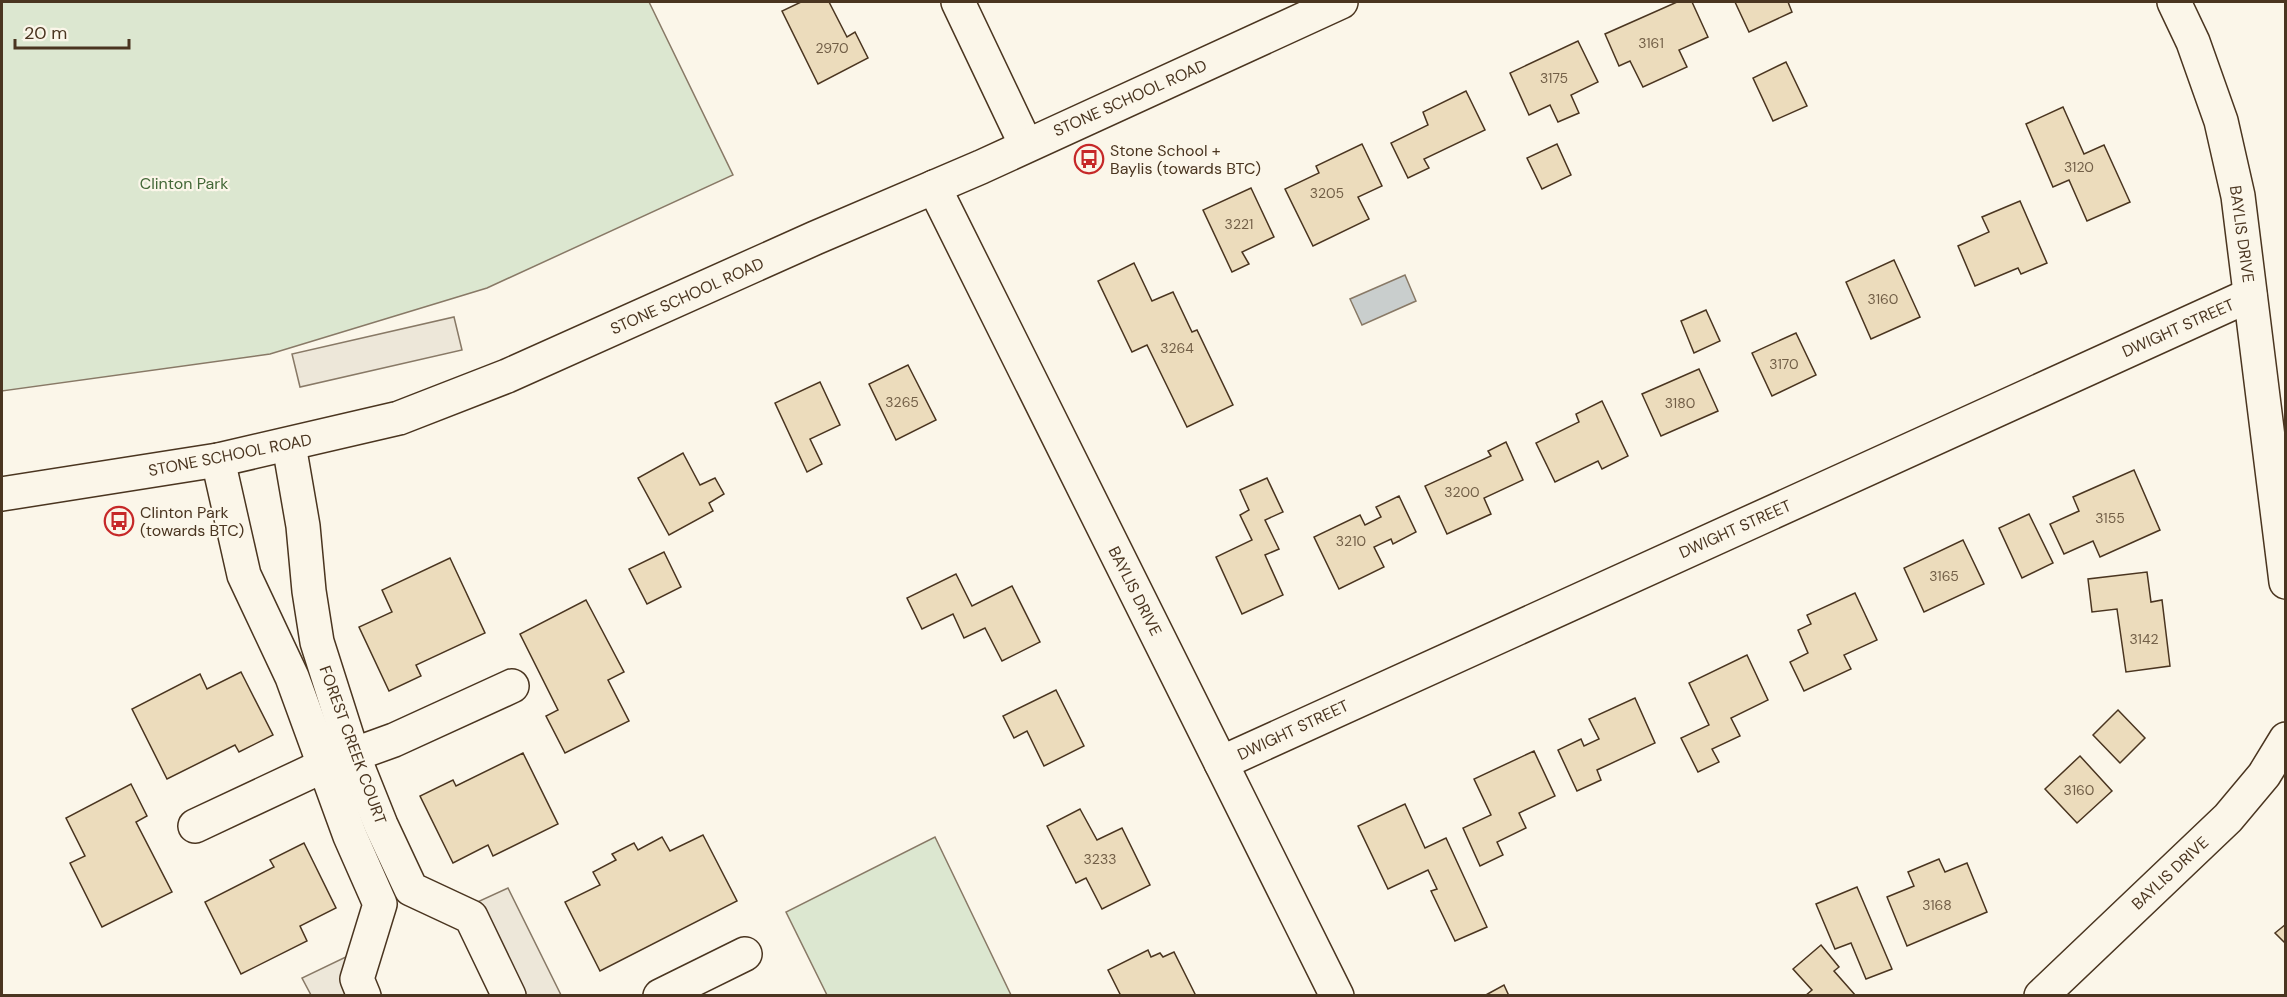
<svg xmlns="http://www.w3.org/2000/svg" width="2287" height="997" font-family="'DM Sans',sans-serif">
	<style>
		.green { fill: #dce7d0; stroke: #887966; stroke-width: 1.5 }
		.parking { fill: #ede7d9; stroke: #887966; stroke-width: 1.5 }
		.water { fill: #c9cecd; stroke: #887966; stroke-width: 1.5 }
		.building { fill: #ecdcbc; stroke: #4a3520; stroke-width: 1.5 }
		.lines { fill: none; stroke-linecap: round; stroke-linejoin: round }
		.minor-casing { stroke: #4a3520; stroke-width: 36 }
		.major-casing { stroke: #4a3520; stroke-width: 36 }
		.minor { stroke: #fbf6e9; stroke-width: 33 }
		.major { stroke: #fbf6e9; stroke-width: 33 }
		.labels { text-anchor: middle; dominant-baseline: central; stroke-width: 4.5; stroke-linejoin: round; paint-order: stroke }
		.number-label { font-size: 14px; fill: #725f47 }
		.street-label { font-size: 16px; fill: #4a3520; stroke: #fbf6e9 }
		.poi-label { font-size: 16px; fill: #4a3520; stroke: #fbf6e9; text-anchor: start }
		.park-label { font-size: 16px; fill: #436837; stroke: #fbf6e9 }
	</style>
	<rect width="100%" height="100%" fill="#fbf6e9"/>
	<g class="green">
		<path d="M2 2H649L733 175 487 288 270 354 2 391Z"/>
		<path d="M935 837 1011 995H827L786 912Z"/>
	</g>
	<g class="parking">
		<path d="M454 317 462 350 300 387 292 354Z"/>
		<path d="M508 888 561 995H504L462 909Z"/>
		<path d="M352 954 372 995H311L302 978Z"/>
	</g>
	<path class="water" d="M1405 275 1416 301 1362 325 1350 299Z"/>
	<g class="building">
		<path d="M801 2H829L847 37 855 32 868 58 818 84 782 11Z"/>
		<path d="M1677 2H1692L1708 37 1679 50 1687 67 1643 87 1630 61 1619 66 1605 34Z"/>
		<path d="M1735 2H1788L1792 12 1749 32Z"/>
		<path d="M1578 41 1598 82 1571 95 1579 113 1558 122 1550 105 1529 115 1510 73Z"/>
		<path d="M1786 62 1807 106 1773 121 1753 78Z"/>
		<path d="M1466 91 1485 130 1424 159 1429 168 1408 178 1391 143 1428 125 1423 112Z"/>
		<path d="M2063 107 2084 154 2104 145 2130 202 2087 221 2069 180 2053 187 2026 124Z"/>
		<path d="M1362 144 1382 186 1358 197 1369 219 1313 246 1285 189 1319 173 1316 166Z"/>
		<path d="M1557 144 1571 175 1542 189 1527 158Z"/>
		<path d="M1251 188 1274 237 1242 252 1249 264 1232 272 1203 210Z"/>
		<path d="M2020 201 2047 263 2021 274 2018 268 1975 286 1958 246 1989 232 1982 217Z"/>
		<path d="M1894 260 1920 317 1871 339 1846 282Z"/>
		<path d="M1134 263 1152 301 1173 292 1192 332 1197 330 1233 405 1187 427 1147 345 1132 352 1098 281Z"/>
		<path d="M1706 310 1720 341 1694 353 1681 321Z"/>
		<path d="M1796 333 1816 375 1772 396 1752 353Z"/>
		<path d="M908 365 936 420 896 440 869 384Z"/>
		<path d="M1699 369 1718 411 1661 436 1642 394Z"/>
		<path d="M820 382 840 425 810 439 822 464 807 472 775 403Z"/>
		<path d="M1602 401 1628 456 1602 469 1598 461 1555 482 1536 443 1579 422 1576 414Z"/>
		<path d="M1506 442 1523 480 1484 498 1491 514 1447 534 1425 486 1491 456 1488 451Z"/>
		<path d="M683 453 700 485 715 478 724 494 709 503 713 511 669 535 638 478Z"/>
		<path d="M2134 470 2160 530 2100 557 2093 541 2064 554 2050 524 2079 511 2073 497Z"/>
		<path d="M1267 478 1283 512 1265 520 1279 549 1265 555 1283 595 1242 614 1216 557 1252 540 1240 515 1249 510 1240 490Z"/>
		<path d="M1399 496 1416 532 1393 544 1391 539 1374 547 1384 567 1339 589 1314 537 1360 515 1365 525 1381 517 1376 507Z"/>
		<path d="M2029 514 2053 563 2022 578 1999 528Z"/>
		<path d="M1963 540 1984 584 1924 612 1904 568Z"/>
		<path d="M664 552 681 587 647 604 629 569Z"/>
		<path d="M450 558 485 633 416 665 421 676 389 691 359 627 392 612 382 590Z"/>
		<path d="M2147 572 2151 602 2162 600 2170 666 2126 672 2117 609 2092 612 2088 579Z"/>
		<path d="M956 574 972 606 1012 586 1040 642 1002 661 985 628 964 638 953 614 922 629 907 598Z"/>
		<path d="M1855 593 1877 640 1844 655 1851 669 1804 691 1790 662 1808 653 1798 630 1811 624 1807 615Z"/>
		<path d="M586 600 624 672 608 680 629 721 565 753 546 716 558 710 520 634Z"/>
		<path d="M1747 655 1768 700 1731 718 1740 736 1712 749 1719 762 1698 772 1681 738 1709 725 1689 683Z"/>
		<path d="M241 672 273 735 239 752 235 745 167 779 132 709 200 674 207 689Z"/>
		<path d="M1056 690 1084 746 1044 766 1027 731 1014 738 1003 716Z"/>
		<path d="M1635 698 1655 743 1597 770 1601 780 1577 791 1558 750 1581 739 1584 746 1599 739 1589 719Z"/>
		<path d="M2118 710 2145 738 2120 763 2093 735Z"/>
		<path d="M1534 751 1555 796 1519 813 1526 828 1497 842 1503 855 1480 866 1463 828 1491 815 1474 779Z"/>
		<path d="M523 753 558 824 493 856 488 845 453 863 420 796 453 780 456 786Z"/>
		<path d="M2080 756 2112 791 2077 823 2045 789Z"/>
		<path d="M131 784 147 816 136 822 172 892 102 927 70 863 85 856 66 818Z"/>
		<path d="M1405 804 1425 848 1446 838 1487 927 1455 941 1431 891 1437 889 1428 870 1388 889 1358 826Z"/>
		<path d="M1080 809 1097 840 1122 828 1150 885 1102 909 1086 878 1076 883 1047 826Z"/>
		<path d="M703 835 737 901 600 971 565 902 600 885 593 872 616 860 612 854 634 843 638 850 662 837 670 851Z"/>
		<path d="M304 843 336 908 300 926 307 941 241 974 205 902 274 867 270 860Z"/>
		<path d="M1939 859 1945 872 1967 863 1987 912 1907 946 1887 897 1914 886 1908 872Z"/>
		<path d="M1857 887 1892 969 1866 979 1851 943 1835 949 1816 904Z"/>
		<path d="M2286 924V944L2275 933Z"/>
		<path d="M1821 945 1839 967 1834 971 1856 996H1805L1812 990 1793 969Z"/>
		<path d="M1148 950 1151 957 1160 953 1163 957 1174 952 1196 996H1121L1108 970Z"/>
		<path d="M1504 985 1509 996H1484Z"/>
	</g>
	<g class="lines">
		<g class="minor-casing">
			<g id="minor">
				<path d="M958 2 1026 145"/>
				<path d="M2174 2 2193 42 2221 121 2238 196 2286 582"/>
				<path d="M934 187 1337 996"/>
				<path d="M289 445 303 526 309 591 317 642 353 755 381 825 411 889 471 917 509 996"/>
				<path d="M218 460 244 575 292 677 350 836 380 904 357 979 364 996"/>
				<path d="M1221 763 2250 295"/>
				<path d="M195 826 325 765 394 740 512 686"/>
				<path d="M660 996 745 954"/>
				<path d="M2041 996 2228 818 2264 775 2286 739"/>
			</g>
		</g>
		<g class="major-casing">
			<path id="major" d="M2 494 218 460 399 418 507 376 815 238 981 167 1341 2"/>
		</g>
		<use href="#minor" class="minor"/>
		<use href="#major" class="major"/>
	</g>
	<defs>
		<g id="bus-ring" transform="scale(1.5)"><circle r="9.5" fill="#fbf6e9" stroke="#c62828" stroke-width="1.5"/><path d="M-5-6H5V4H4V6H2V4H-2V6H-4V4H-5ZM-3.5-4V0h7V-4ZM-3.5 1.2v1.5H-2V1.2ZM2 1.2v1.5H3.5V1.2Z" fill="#c62828"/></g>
	</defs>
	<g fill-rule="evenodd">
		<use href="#bus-ring" x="1089" y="159"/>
		<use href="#bus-ring" x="119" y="521"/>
	</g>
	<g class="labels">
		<g class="number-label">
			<text x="1651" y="43">3161</text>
			<text x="832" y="48">2970</text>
			<text x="1554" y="78">3175</text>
			<text x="2079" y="167">3120</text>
			<text x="1327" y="193">3205</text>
			<text x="1239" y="224">3221</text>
			<text x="1883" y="299">3160</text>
			<text x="1177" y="348">3264</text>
			<text x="1784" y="364">3170</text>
			<text x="902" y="402">3265</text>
			<text x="1680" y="403">3180</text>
			<text x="1462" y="492">3200</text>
			<text x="2110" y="518">3155</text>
			<text x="1351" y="541">3210</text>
			<text x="1944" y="576">3165</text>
			<text x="2144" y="639">3142</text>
			<text x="2079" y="790">3160</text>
			<text x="1100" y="859">3233</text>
			<text x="1937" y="905">3168</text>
		</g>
		<g class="street-label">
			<text transform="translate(1130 98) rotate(-24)">STONE SCHOOL ROAD</text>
			<text transform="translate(2242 234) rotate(82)">BAYLIS DRIVE</text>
			<text transform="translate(687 296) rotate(-24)">STONE SCHOOL ROAD</text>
			<text transform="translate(2178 328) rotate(-24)">DWIGHT STREET</text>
			<text transform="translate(230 455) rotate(-11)">STONE SCHOOL ROAD</text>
			<text transform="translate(1735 529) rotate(-24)">DWIGHT STREET</text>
			<text transform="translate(1135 591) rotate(63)">BAYLIS DRIVE</text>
			<text transform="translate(1293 730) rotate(-25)">DWIGHT STREET</text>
			<text transform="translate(353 745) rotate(70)">FOREST CREEK COURT</text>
			<text transform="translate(2170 873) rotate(-43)">BAYLIS DRIVE</text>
		</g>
		<g class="poi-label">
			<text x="1110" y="150">Stone School +<tspan x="1110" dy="18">Baylis (towards BTC)</tspan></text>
			<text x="140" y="512">Clinton Park<tspan x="140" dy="18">(towards BTC)</tspan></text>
		</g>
		<g class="park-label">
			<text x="184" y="183">Clinton Park</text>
		</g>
	</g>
	<rect width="2287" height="997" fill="none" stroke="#4a3520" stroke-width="6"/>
	<path d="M15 39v9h114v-9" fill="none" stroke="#4a3520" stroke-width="3"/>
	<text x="24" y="39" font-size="18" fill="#4a3520" stroke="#fbf6e9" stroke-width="4.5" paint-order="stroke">20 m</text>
</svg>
